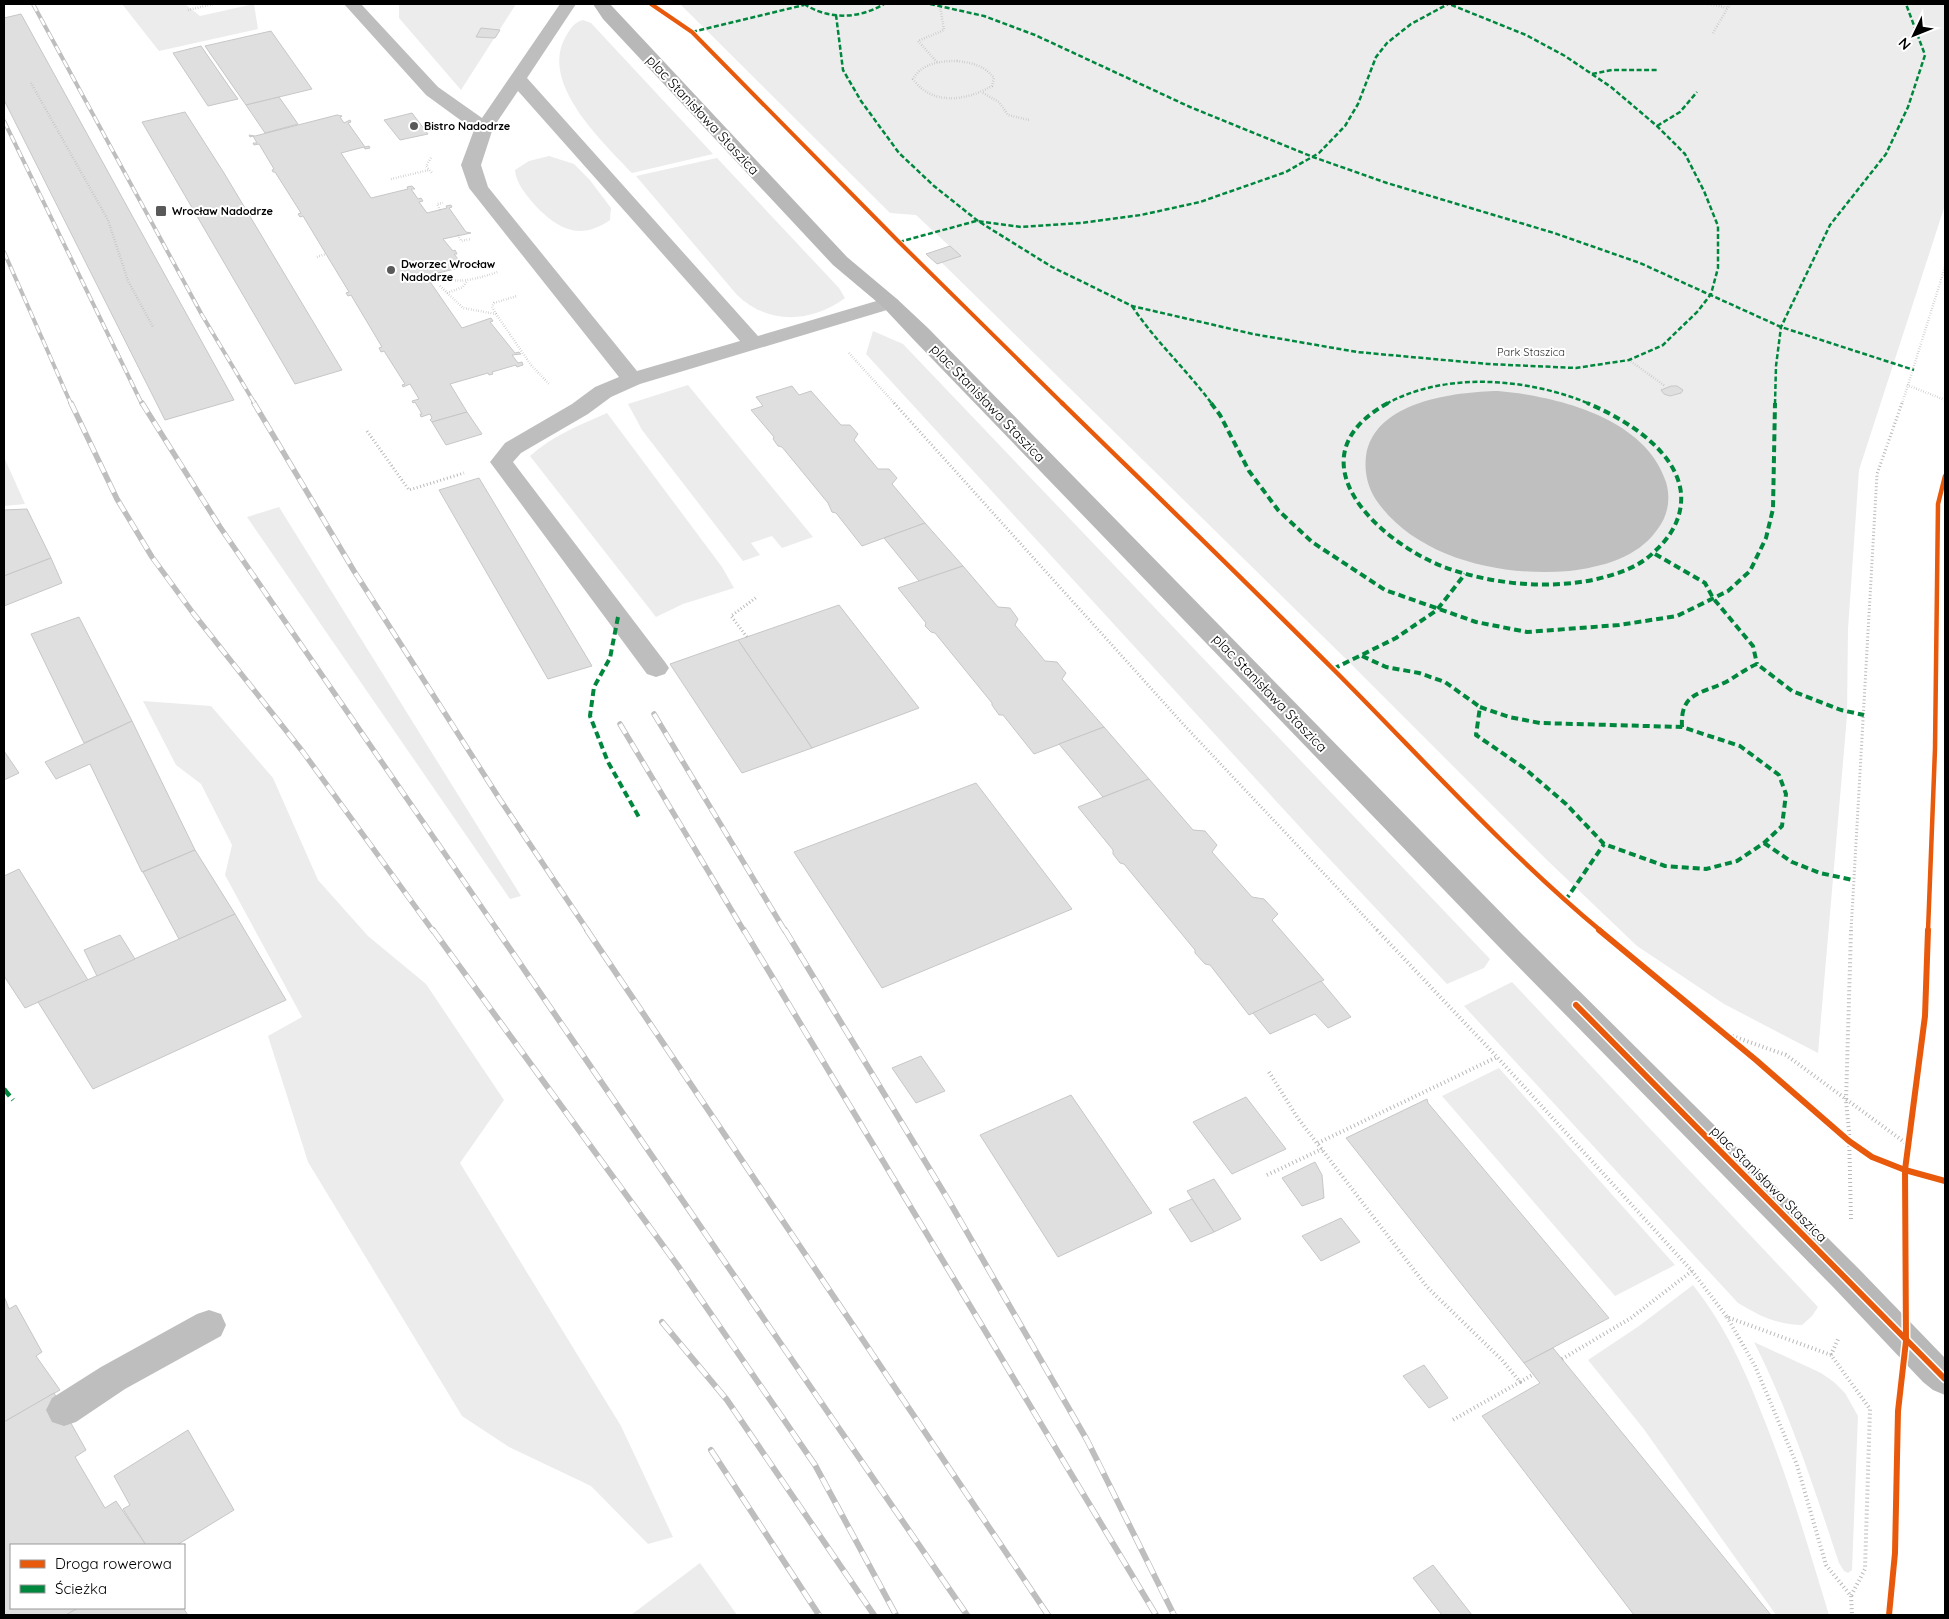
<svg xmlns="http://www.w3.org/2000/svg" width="1949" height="1619" font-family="Quicksand,sans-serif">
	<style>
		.green { fill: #ececec }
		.water { fill: #bfbfbf }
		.building { fill: #dfdfdf; stroke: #c7c7c7 }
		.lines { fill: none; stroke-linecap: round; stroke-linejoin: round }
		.path-far2 { stroke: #b9b9b9; stroke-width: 2.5; stroke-dasharray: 0.5 2; stroke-linecap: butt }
		.path-far1 { stroke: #b9b9b9; stroke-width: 3; stroke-dasharray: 1 2.5; stroke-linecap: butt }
		.path { stroke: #b9b9b9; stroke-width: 4; stroke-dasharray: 1 3; stroke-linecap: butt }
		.lane { fill: #bebebe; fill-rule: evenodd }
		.secondary { fill: #b8b8b8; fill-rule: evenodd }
		.rail-far2-casing { stroke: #bebebe; stroke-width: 4 }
		.rail-far1-casing { stroke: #bebebe; stroke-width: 5.5 }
		.rail-casing { stroke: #bebebe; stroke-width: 6 }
		.rail-far2 { stroke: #fff; stroke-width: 2.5; stroke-dasharray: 8; stroke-linecap: butt }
		.rail-far1 { stroke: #fff; stroke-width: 4; stroke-dasharray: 11; stroke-linecap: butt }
		.rail { stroke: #fff; stroke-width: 4.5; stroke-dasharray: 14; stroke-linecap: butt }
		.quiet-far2 { stroke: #00873e; stroke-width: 2.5; stroke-dasharray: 5 2.5; stroke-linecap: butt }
		.quiet-far1 { stroke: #00873e; stroke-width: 4; stroke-dasharray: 7 4; stroke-linecap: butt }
		.quiet { stroke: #00873e; stroke-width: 4.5; stroke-dasharray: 9 4.5; stroke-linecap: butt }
		.cycleway-far2-casing { stroke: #fff; stroke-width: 6 }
		.cycleway-far1-casing { stroke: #fff; stroke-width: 8 }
		.cycleway-casing { stroke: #fff; stroke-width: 9 }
		.cycleway-far2 { stroke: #e8590c; stroke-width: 4 }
		.cycleway-far1 { stroke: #e8590c; stroke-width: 4.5 }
		.cycleway { stroke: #e8590c; stroke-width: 6 }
		.poi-dot { fill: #595959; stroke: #fff; stroke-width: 2 }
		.labels { text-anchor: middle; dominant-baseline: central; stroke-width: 4; stroke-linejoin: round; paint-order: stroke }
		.far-poi-label { font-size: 11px; font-weight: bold; fill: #000; stroke: #fff; text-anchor: start }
		.far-park-label { font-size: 11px; fill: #333; stroke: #fff }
		.street-label { font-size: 14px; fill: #000; stroke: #fff }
	</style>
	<rect width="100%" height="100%" fill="#fff"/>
	<g class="green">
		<path d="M122 4H185L200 16 254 4 258 29 159 51Z"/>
		<path d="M399 4H516L461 90 399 18Z"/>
		<path d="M680 4H1945V205L1859 470 1848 629 1847 716 1818 1053 1724 1004 1637 946 1548 861 1352 665 941 262 960 256 916 215 890 213Z"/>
		<path d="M583 20 591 23 713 154 632 173C603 142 540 84 565 38 570 29 574 22 583 20Z"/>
		<path d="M549 156 574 164 589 179 611 208 610 220C579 242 556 228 533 203 525 193 516 183 515 170L529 161Z"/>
		<path d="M717 158 839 288 845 298C811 323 768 325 737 295L636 176Z"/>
		<path d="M873 331 903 344 1490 959 1484 968 1447 984 1321 850 866 354Z"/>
		<path d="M688 385 813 537 782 548 772 536 751 543 760 555 743 561 642 430 628 404Z"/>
		<path d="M607 413 722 567 734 588 683 604 656 617 530 456C552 436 580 425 607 413Z"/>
		<path d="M4 457 25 504 4 506Z"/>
		<path d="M279 507 521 896 510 899 247 517Z"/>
		<path d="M143 701 211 706 273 778 318 880 368 936 426 984 504 1100 460 1163 621 1426 673 1537 648 1544 591 1486 509 1447 462 1416 308 1162 268 1036 302 1017 225 875 232 845 201 784 176 765Z"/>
		<path d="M1512 982 1818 1307 1812 1316 1802 1325C1775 1324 1760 1316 1738 1303L1464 1006Z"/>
		<path d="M1499 1068 1675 1265 1615 1296 1442 1096Z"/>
		<path d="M1693 1285C1726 1327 1745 1370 1764 1419 1790 1484 1809 1549 1829 1615H1776L1643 1428 1588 1360 1639 1326Z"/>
		<path d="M1754 1342 1821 1373 1834 1382 1845 1393 1858 1416 1852 1570 1848 1573 1844 1571 1839 1563C1814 1488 1790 1413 1754 1342Z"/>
		<path d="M700 1563 737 1615H631Z"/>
	</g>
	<path class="water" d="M1498 391C1557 396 1646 418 1666 482 1671 499 1668 516 1657 530 1637 558 1602 567 1569 571 1503 577 1420 559 1379 504 1368 490 1364 473 1366 456 1374 401 1455 392 1498 391Z"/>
	<g class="building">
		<path d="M21 14 129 210 234 400 165 420 4 100V18Z"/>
		<path d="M481 28 500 30 495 38 476 37Z"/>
		<path d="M271 31 312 89 246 105 205 46Z"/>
		<path d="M201 46 230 88 238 99 208 106 173 53Z"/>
		<path d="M279 97 298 124 265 133 246 105Z"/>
		<path d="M185 112 224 173 342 370 295 384 142 122Z"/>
		<path d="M412 113 428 134 400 140 384 120Z"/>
		<path d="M337 115 342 116 340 117 344 123 350 120 351 122 348 123 365 147 369 146 370 148 365 149 364 147 341 153 371 198 408 189 407 187 412 186 415 189H411L418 199 421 198 423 201 419 202 427 213 447 208 446 206 451 205 452 207 449 208 466 232 471 233 443 239 453 251 455 250 457 254H454L462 264 465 263 467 266 426 276 462 328 491 318 493 321 490 322 515 353 519 352 521 354 512 355 518 363 522 362 523 365 517 367 516 365 492 372 493 374 489 375 488 373 450 384 467 412 432 422 430 420 432 418 430 414 421 417 420 414H422L415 402 413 403 412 401 419 399 410 384 403 387 402 385 405 384 384 351 381 352 379 348 382 347 351 295 348 296 346 293 349 292 303 216 300 217 298 214 301 213 275 172H273L272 170 274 169 259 144 254 145 253 143H257L253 136 250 137 249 135 255 136Z"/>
		<path d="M950 246 961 256 937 264 926 254Z"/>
		<path d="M792 386 799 395 811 391 841 425H850L858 434 854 440 878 469H889L897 478 892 484 925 523 862 546 836 513 832 512 828 503 782 447 778 446 773 439 774 437 751 410 763 406 756 397Z"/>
		<path d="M1671 386H1677L1683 390 1681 393 1670 396 1664 394 1661 390Z"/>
		<path d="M467 412 482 434 446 445 432 422Z"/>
		<path d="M479 478 592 666 548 679 439 490Z"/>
		<path d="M27 509 51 558 4 576V510Z"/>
		<path d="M925 523 963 566 919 581 884 538Z"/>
		<path d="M51 558 62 583 4 606V576Z"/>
		<path d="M963 566 998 607 1010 608 1018 619 1015 625 1045 661 1057 662 1066 673 1062 679 1104 727 1034 754 1003 715H999L992 705V703L935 633 931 632 925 626 926 623 898 588Z"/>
		<path d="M839 605 919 708 812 748 738 640Z"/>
		<path d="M79 617 132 721 84 743 31 634Z"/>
		<path d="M738 640 812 748 742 773 670 664Z"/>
		<path d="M132 721 195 850 142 872 90 764 56 779 45 762Z"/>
		<path d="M1104 727 1149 779 1103 797 1059 744Z"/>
		<path d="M4 751 19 773 4 780Z"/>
		<path d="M1149 779 1193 830 1205 831 1217 845 1212 852 1252 897 1264 899 1278 914 1272 920 1324 980 1249 1015 1210 965 1205 964 1195 953V950L1124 864 1120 863 1113 854V850L1078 807Z"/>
		<path d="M976 783 1072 909 882 988 794 852Z"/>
		<path d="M195 850 235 914 179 939 143 872Z"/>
		<path d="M19 869 88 980 25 1008 4 976V876Z"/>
		<path d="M235 914 286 1000 93 1089 38 1002Z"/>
		<path d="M120 935 135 959 97 976 84 950Z"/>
		<path d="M1321 981 1351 1017 1328 1028 1315 1014 1270 1034 1253 1013Z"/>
		<path d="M921 1056 945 1091 916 1103 892 1068Z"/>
		<path d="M1071 1095 1152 1213 1058 1257 980 1135Z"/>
		<path d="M1246 1097 1286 1149 1232 1174 1193 1122Z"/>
		<path d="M1427 1099 1428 1103 1609 1318 1524 1363 1346 1138Z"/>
		<path d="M1315 1162 1322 1175 1324 1198 1302 1206 1282 1178Z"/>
		<path d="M1214 1179 1241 1219 1214 1232 1187 1191Z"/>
		<path d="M1192 1199 1214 1232 1191 1242 1169 1209Z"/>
		<path d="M1341 1218 1360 1242 1321 1261 1302 1236Z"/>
		<path d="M4 1296 9 1309 16 1305 42 1352 36 1356 60 1390 4 1422Z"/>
		<path d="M1553 1348 1562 1359 1771 1615H1634L1482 1416 1540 1383 1524 1363Z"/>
		<path d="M1424 1365 1448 1398 1429 1408 1403 1376Z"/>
		<path d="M54 1393 86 1450 75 1457 105 1508 116 1501 146 1545H11V1608H78L66 1615H4V1422Z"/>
		<path d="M188 1430 234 1510 177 1545H146L123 1509 130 1505 114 1476Z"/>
		<path d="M1433 1565 1472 1615H1442L1413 1578Z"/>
		<path d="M78 1608H183L188 1615H66Z"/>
	</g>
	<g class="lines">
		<g class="path-far2">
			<path d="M1709 4 1728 8"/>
			<path d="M188 10 213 4"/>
			<path d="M1713 33 1730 4"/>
			<path d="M957 61C972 63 984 65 994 78L992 86C966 101 932 106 913 79 922 63 940 61 957 61Z"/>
			<path d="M937 62 918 41 944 30 940 6"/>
			<path d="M31 83 108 220 128 281 153 327"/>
			<path d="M983 93 999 102 1008 115 1029 120"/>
			<path d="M431 158 426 166 432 173"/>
			<path d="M391 179 429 170"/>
			<path d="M440 210 437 204 443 203"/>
			<path d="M458 235 461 241 471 239"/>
			<path d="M317 257 326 254"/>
			<path d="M437 273C452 288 481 277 498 272"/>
			<path d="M440 286 463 308 496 314 531 365 549 384"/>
			<path d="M447 293 463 287 467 281"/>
			<path d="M496 314 492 307 494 303 517 296"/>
			<path d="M849 353 895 404"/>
			<path d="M1629 360 1665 386"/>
			<path d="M1907 385 1945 400"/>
			<path d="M1902 404 1945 267"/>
		</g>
		<g class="path-far1">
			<path d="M894 403 1184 725 1378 931"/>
			<path d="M367 431 409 490 464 473"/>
			<path d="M747 637 731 616 757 597"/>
			<path d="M1851 931 1877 474 1902 403"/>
		</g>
		<g class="path">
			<path d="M1377 930 1497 1057 1692 1271 1727 1317 1831 1355 1870 1409 1865 1569 1851 1596"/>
			<path d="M1721 1032 1786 1055 1907 1144"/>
			<path d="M1269 1072 1297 1117 1427 1287 1502 1360 1520 1382 1451 1421"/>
			<path d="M1318 1143 1497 1057"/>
			<path d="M1267 1175 1322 1149"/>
			<path d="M1851 1219 1849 1131 1846 1101 1851 930"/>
			<path d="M1727 1317 1755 1366 1797 1465 1826 1565 1851 1596 1852 1615"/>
			<path d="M1831 1355 1839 1337"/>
			<path d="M1562 1359 1631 1318 1692 1271"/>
			<path d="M1520 1382 1534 1374"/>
		</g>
		<g class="lane">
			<path d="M344 4H361L438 87 482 118 560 4H576L527 78 758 336 890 297 897 299 900 303 897 307 640 384 611 397 588 414 521 453 513 462 665 662 669 668 665 674 656 677 647 674 490 462 505 443 572 404 595 387 619 377 469 188 461 165 474 130 426 95ZM518 91 740 341 637 371 488 187 481 165 493 128Z"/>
			<path d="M209 1310 221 1314 226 1325 221 1336 125 1389 76 1422 64 1426 52 1422 46 1410 52 1398 101 1367 197 1314Z"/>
		</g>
		<path class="secondary" d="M593 4H610L847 257 897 299 928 328 1519 931 1858 1268 1945 1358V1395L1933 1390 1923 1382 1834 1288 1499 947 912 338 883 307 833 265 603 19Z"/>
		<g class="rail-far2-casing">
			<g id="rail-far2">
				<path d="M33 4 202 315 255 404"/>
				<path d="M4 121 142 404"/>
				<path d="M4 252 71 404"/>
			</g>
		</g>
		<g class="rail-far1-casing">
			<g id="rail-far1">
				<path d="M71 403 117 499 152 557 193 613 303 752 433 931"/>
				<path d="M142 403 220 527 498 931"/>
				<path d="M254 403 354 571 499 798 588 931"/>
				<path d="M654 714 785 931"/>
				<path d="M620 724 744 931"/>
			</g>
		</g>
		<g class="rail-casing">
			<g id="rail">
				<path d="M433 930 678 1266 815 1465 896 1615"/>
				<path d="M497 930 967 1615"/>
				<path d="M587 930 1048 1615"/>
				<path d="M744 930 1156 1615"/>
				<path d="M785 930 949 1201 1087 1440 1174 1615"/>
				<path d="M662 1322 727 1400 874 1615"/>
				<path d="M711 1450 819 1615"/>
			</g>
		</g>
		<use href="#rail-far2" class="rail-far2"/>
		<use href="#rail-far1" class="rail-far1"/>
		<use href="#rail" class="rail"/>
		<g class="quiet-far2">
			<path d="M804 4C829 20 859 19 884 4"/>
			<path d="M930 4 984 16 1035 35 1190 107 1313 157 1387 183 1554 233 1640 263 1781 327 1914 370"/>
			<path d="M836 15 843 70 861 101 899 153 934 186 978 221 1052 267 1132 306 1253 334 1357 352 1488 364 1576 368 1629 360 1663 345 1698 311 1711 294 1718 268V226L1704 191 1685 154 1657 126 1611 87 1565 56 1526 35 1449 4"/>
			<path d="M692 32 804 5"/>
			<path d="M1592 74 1612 70H1657"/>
			<path d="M1657 126 1680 112 1697 92"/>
			<path d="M899 242 976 221 1021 227 1081 223 1141 215 1200 202 1286 172 1319 153 1345 126 1358 104 1376 57 1387 43 1411 24 1448 4"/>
			<path d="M1132 306C1155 341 1187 370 1212 404"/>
			<path d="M1386 404C1446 371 1528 378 1590 404"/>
			<path d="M1775 404 1776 366 1781 327 1830 225 1886 154 1908 107 1925 55 1906 4"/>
		</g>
		<g class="quiet-far1">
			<path d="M1211 403 1220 415 1249 471 1278 510 1312 542 1385 590 1476 622 1527 632 1619 625 1677 616 1728 591 1750 571 1766 538 1773 509 1775 403"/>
			<path d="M1388 403C1290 457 1375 540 1444 567 1491 584 1548 590 1597 579 1618 574 1639 567 1654 552 1671 537 1683 517 1681 493 1676 449 1623 418 1587 403"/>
			<path d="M1655 554 1705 583 1713 598 1753 646 1757 664"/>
			<path d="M618 617 610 658 594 687 590 716 608 762 640 819"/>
			<path d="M1362 656 1386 667 1419 673 1445 682 1480 707"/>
			<path d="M1333 669 1396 638 1437 610 1465 574"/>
			<path d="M1480 707 1509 717 1540 723 1682 727 1740 746 1779 775 1786 794 1782 826 1764 843 1737 861 1706 869 1665 866 1604 844 1566 804 1524 768 1476 735Z"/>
			<path d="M1682 727C1680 692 1701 694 1726 682 1737 676 1745 669 1757 664L1792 691 1841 710 1864 715"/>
			<path d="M1764 843 1792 862 1820 873 1853 880"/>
			<path d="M1565 901 1604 844"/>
		</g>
		<path class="quiet" d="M4 1089 13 1100"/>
		<g class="cycleway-far2-casing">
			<path id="cycleway-far2" d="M651 4 692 32 899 242 1063 404"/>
		</g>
		<g class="cycleway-far1-casing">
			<g id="cycleway-far1">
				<path d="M1062 403C1152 491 1243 579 1333 669 1421 757 1505 851 1601 931"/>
				<path d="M1928 931 1935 749 1938 504 1945 476"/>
			</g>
		</g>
		<g class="cycleway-casing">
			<g id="cycleway">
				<path d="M1599 930 1756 1060 1849 1141 1872 1157 1905 1170 1945 1181"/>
				<path d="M1576 1005 1945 1379"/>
				<path d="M1889 1615 1895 1553 1898 1411 1906 1341 1905 1170 1925 1016 1928 930"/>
			</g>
		</g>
		<use href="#cycleway-far2" class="cycleway-far2"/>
		<use href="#cycleway-far1" class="cycleway-far1"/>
		<use href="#cycleway" class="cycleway"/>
	</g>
	<g class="poi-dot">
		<circle cx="414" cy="126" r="5"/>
		<rect x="155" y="205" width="12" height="12" rx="2.5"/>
		<circle cx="391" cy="270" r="5"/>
	</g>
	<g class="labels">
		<g class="far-poi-label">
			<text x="424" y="126">Bistro Nadodrze</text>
			<text x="172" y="211">Wrocław Nadodrze</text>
			<text x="401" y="264">Dworzec Wrocław<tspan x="401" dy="13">Nadodrze</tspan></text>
		</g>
		<g class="far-park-label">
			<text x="1531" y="352">Park Staszica</text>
		</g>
		<g class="street-label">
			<text transform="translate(703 115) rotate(47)">plac Stanisława Staszica</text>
			<text transform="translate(988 403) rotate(46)">plac Stanisława Staszica</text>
			<text transform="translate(1270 693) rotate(46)">plac Stanisława Staszica</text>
			<text transform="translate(1769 1184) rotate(45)">plac Stanisława Staszica</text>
		</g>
	</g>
	<rect width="1949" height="1619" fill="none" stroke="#000000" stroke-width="10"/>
	<rect x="10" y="1544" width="175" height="65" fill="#ffffff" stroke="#999999"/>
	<rect x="20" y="1560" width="25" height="8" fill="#e8590c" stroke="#999999"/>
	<text x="55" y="1569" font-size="15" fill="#000000">Droga rowerowa</text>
	<rect x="20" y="1585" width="25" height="8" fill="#00873e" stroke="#999999"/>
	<text x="55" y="1594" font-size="15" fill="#000000">Ścieżka</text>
	<g transform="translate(1914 35) rotate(227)" stroke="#ffffff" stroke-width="4" paint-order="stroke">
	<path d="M0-4L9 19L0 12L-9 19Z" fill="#000000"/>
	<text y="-8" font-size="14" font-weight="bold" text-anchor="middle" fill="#000000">N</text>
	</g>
</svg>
